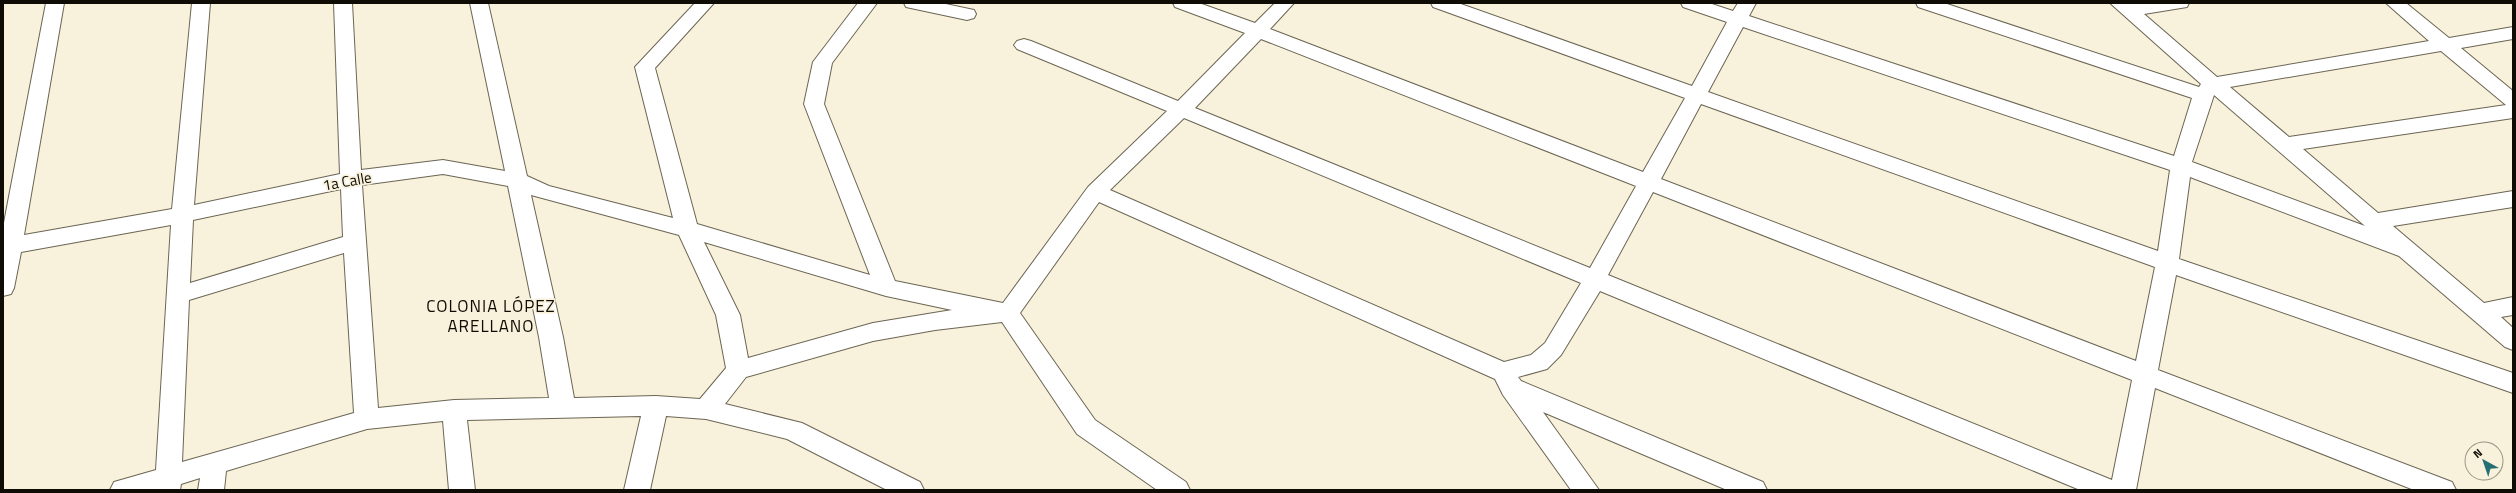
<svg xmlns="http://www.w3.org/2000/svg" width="2516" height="493" font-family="'Titillium Web',sans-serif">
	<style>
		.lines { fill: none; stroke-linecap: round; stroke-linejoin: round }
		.street-casing { stroke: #6b6553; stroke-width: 2 }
		.street { fill: #fff; fill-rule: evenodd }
		.labels { text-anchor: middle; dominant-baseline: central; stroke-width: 3.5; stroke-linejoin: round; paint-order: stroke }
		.street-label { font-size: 15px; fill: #0f0c06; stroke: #f8f1dc }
		.quarter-label { font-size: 17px; letter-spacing: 1px; fill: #0f0c06; stroke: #f8f1dc }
	</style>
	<rect width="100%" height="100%" fill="#f8f1dc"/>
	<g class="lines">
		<g class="street-casing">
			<g id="street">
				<path d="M46 3H64L24 235 172 209 192 3H210L194 205 340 174 334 3H352L361 170 443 160 505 171 470 3H488L527 176 549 186 673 218 635 67 695 3H714L655 68 697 224 870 275 804 104 813 62 858 3H877L832 63 824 104 895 281 1003 303 1088 187 1167 111 1017 49 1014 45 1017 41 1024 39 1031 41 1178 101 1245 33 1175 7 1173 3H1199L1255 23 1275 3H1294L1270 29 1643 172 1685 98 1433 7 1431 3H1458L1692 86 1727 22 1683 7 1681 3H1709L1733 11 1738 3H1756L1749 16 2174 156 2192 98 1918 7 1916 3H1944L2199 87 2201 84 2110 3H2189L2187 7 2144 14 2217 77 2429 41 2386 3H2406L2449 38 2513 27V39L2461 48 2513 91V118L2303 149 2378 213 2513 191V207L2393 226 2484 303 2513 297V315L2501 317 2513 328V350L2505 347 2399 256 2190 177 2179 259 2513 373V393L2176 275 2158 370 2452 482 2456 490H2414L2155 388 2136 490H2080L1600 291 1561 355 1547 369 1518 377 1521 381 1763 482 1767 490H1727L1543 412 1599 490H1571L1503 395 1495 379 1099 202 1020 313 1095 420 1186 482 1190 490H1157L1077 434 1002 322 935 330 873 341 746 377 725 404 802 423 920 482 924 490H887L787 439 706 419 666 416 650 490H624L641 416 467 420 475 490H449L443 421 367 429 226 471 224 490H198L200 478 181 484 180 490H110L114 482 156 470 171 225 21 252 14 288 11 294 3 296V228ZM1743 27 2170 170 2158 251 1708 92ZM1261 39 1636 186 1590 268 1195 108ZM2441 51 2506 105 2289 137 2230 87ZM2214 95 2365 226 2192 162ZM1701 104 2155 267 2136 361 1661 179ZM1184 118 1581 283 1545 343 1531 355 1504 362 1110 190ZM443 174 508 186 539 337 549 398 454 400 378 408 362 185ZM341 189 343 237 190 283 193 220ZM1653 192 2132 380 2112 480 1608 275ZM531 195 679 235 716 315 726 368 700 399 656 396 574 398 563 337ZM704 242 886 296 952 310 873 323 748 358 740 315ZM344 253 354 413 182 462 189 300Z"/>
				<path d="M904 3H941L974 10 976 14 974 18 967 20 906 7Z"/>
			</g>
		</g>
		<use href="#street" class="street"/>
	</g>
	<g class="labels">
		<g class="street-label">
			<text transform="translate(347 181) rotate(-10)">1a Calle</text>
		</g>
		<g class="quarter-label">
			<text x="491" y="306">COLONIA LÓPEZ<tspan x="491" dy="20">ARELLANO</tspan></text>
		</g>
	</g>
	<rect width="2516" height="493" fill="none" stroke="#0f0c06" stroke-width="8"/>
	<g transform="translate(2484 461) rotate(320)"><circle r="19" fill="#f8f1dc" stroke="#9b9586"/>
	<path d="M0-3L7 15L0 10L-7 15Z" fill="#246f74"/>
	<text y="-6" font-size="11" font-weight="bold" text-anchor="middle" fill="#0f0c06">N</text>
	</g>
</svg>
